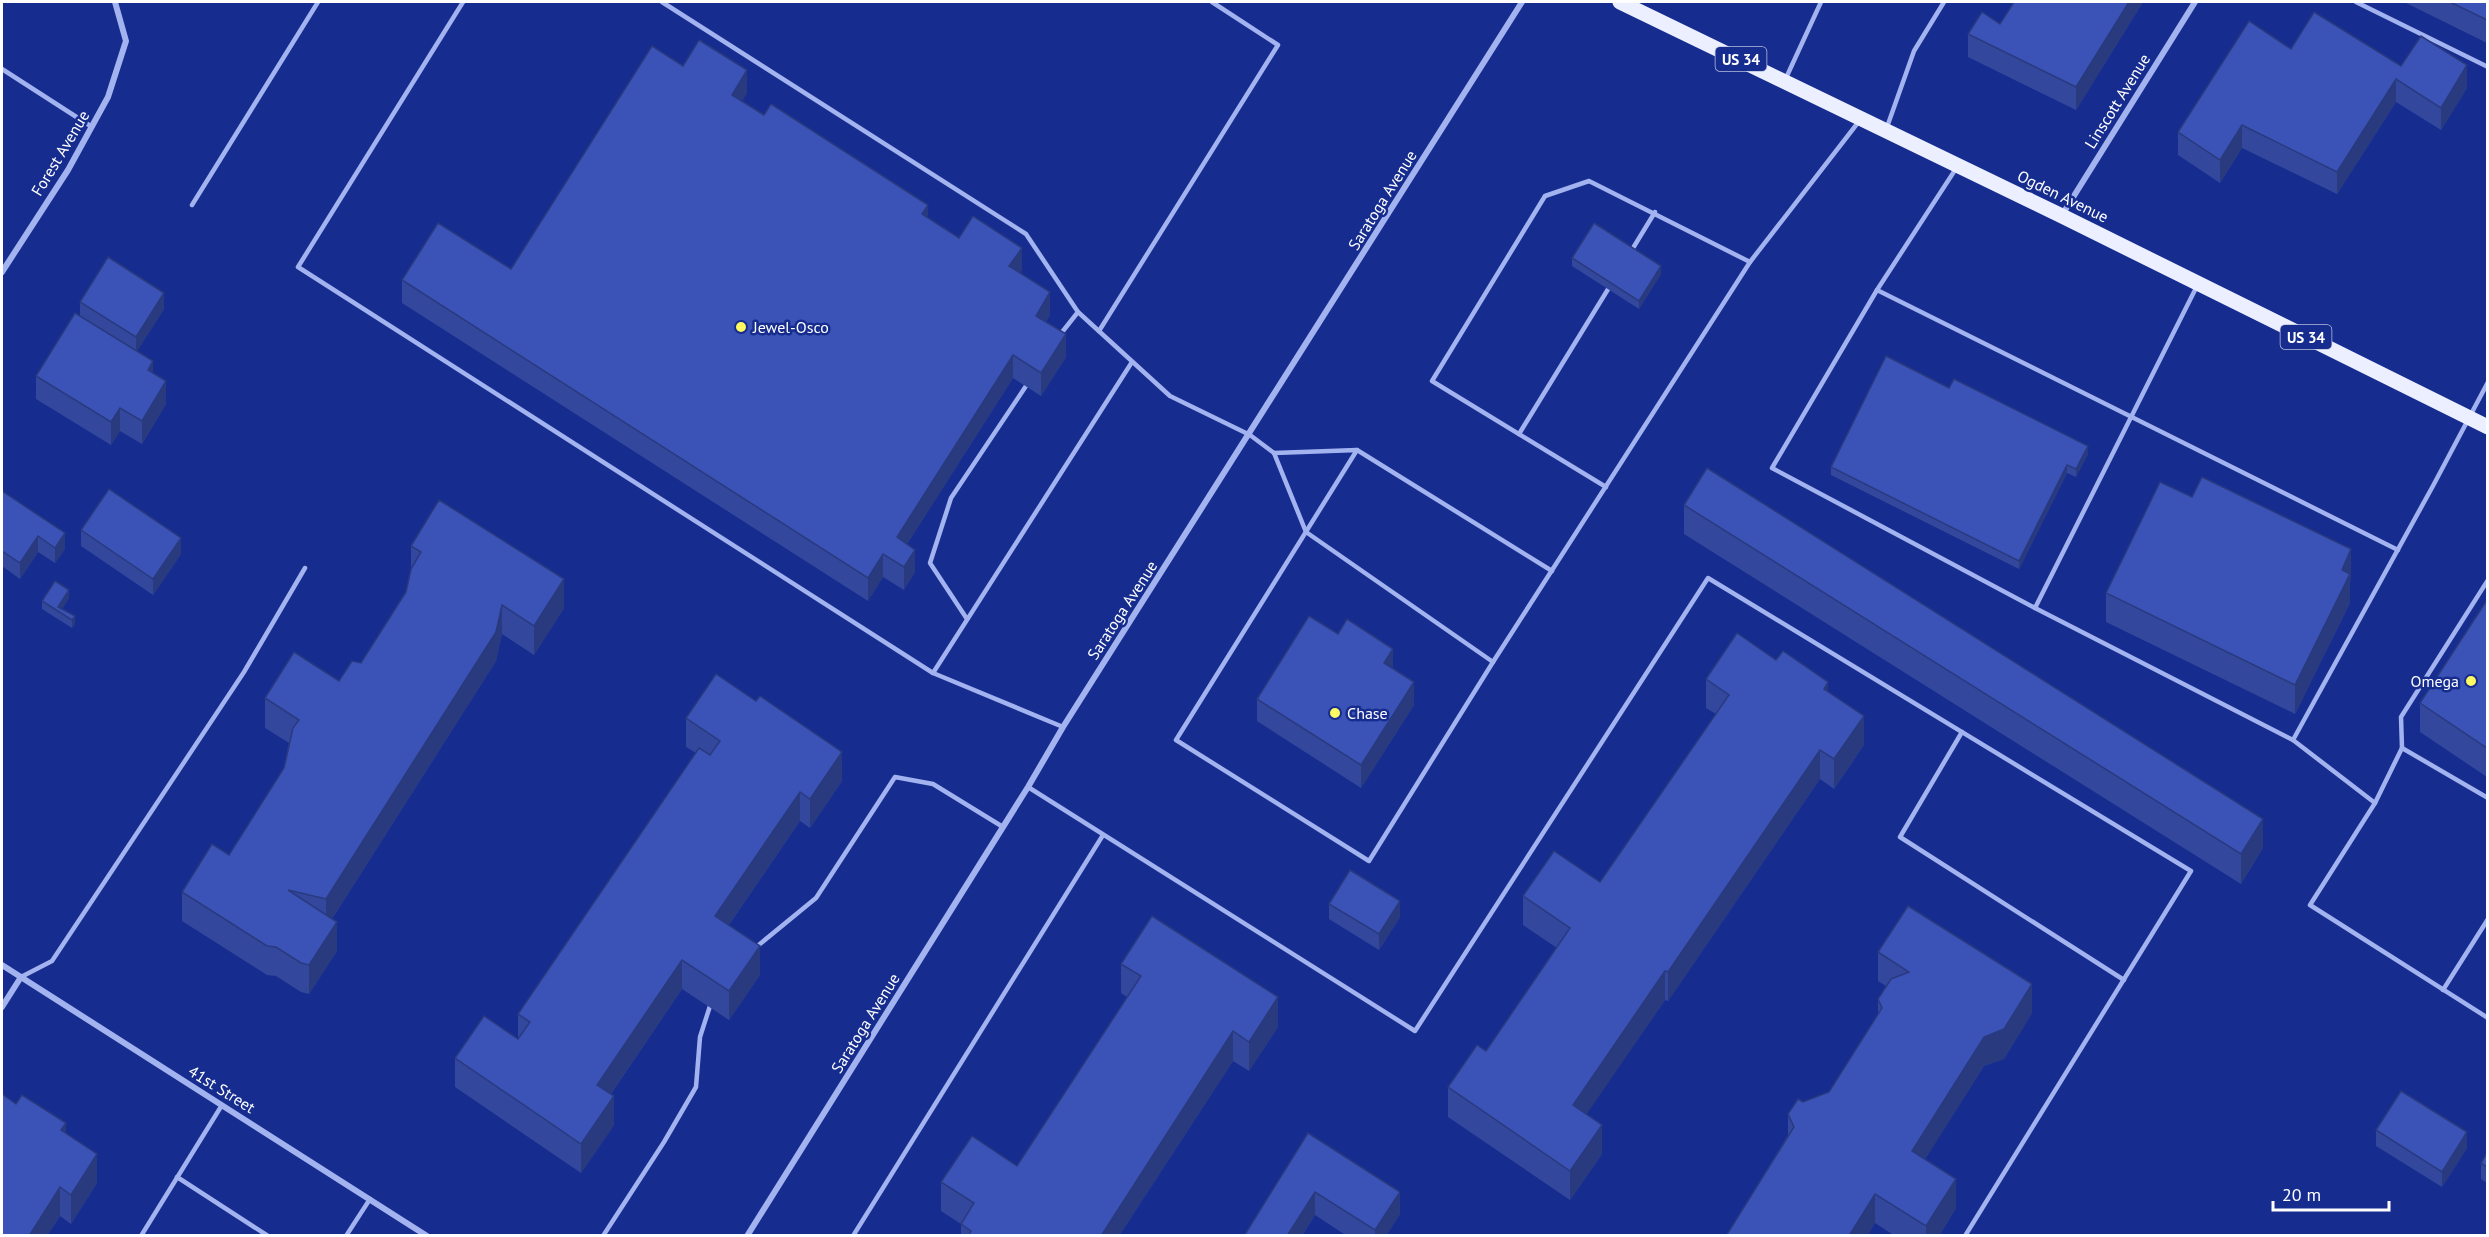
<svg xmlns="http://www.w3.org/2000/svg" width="2489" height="1237" font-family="'PT Sans',sans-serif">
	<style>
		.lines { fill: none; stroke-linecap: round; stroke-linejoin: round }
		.service { stroke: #a3b3f0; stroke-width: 4.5 }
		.minor { stroke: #a3b3f0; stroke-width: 6 }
		.primary { stroke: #ecefff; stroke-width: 15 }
		.wall { fill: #33479d }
		.shaded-wall { fill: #293a7f }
		.building { fill: #3b53b6; stroke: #293a7f; stroke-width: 1.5 }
		.poi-dot { fill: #fff962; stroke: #162d8f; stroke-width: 2 }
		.labels { text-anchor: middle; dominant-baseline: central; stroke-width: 5; stroke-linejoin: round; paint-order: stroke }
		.shield { fill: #162d8f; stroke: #b9c0dd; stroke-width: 1.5 }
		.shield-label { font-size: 15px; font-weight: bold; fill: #fff }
		.street-label { font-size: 16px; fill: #fff; stroke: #162d8f }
		.poi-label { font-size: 16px; fill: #fff; stroke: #162d8f; text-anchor: start }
	</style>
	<rect width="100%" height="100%" fill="#162d8f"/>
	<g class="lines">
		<g class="service">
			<path d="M463 2 298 267 933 673 1063 727"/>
			<path d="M662 2 1026 234 1078 312 1170 396 1250 435 1274 453 1306 532 1493 662"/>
			<path d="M2356 2 2488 67"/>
			<path d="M2 69 92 127"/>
			<path d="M1786 78 1821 2"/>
			<path d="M1887 127 1914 51 1944 2"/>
			<path d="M1957 167 1877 290 1772 468 2035 608 2293 740 2434 484 2488 382"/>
			<path d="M192 205 318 2"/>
			<path d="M1630 253 1655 212"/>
			<path d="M1877 290 2398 550"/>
			<path d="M1099 331 1278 45 1212 2"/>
			<path d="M1059 336 1078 312"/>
			<path d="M1519 434 1610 286"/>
			<path d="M1357 450 1176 740 1369 861 1493 662 1750 262 1860 120"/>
			<path d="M1274 453 1357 450 1552 571"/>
			<path d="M1606 487 1432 381 1545 196 1589 181 1750 262"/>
			<path d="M2035 608 2197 286"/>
			<path d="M967 619 930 563 951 498 1026 386"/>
			<path d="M933 673 1132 362"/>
			<path d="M1962 732 1900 837 2124 980"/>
			<path d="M2293 740 2375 803"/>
			<path d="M2402 748 2401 717 2488 580"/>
			<path d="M1028 787 1415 1031 1708 578 2191 871 1965 1236"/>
			<path d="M2488 798 2402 748 2375 803 2310 905 2488 1018"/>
			<path d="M755 948 816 898 895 777 933 784 1003 827"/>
			<path d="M21 977 52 961 244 672 305 568"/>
			<path d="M2443 990 2488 919"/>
			<path d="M177 1177 268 1236"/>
			<path d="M141 1236 222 1105"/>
			<path d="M346 1236 370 1199"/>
			<path d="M603 1236 664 1142 696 1087 700 1037 710 1006"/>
			<path d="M853 1236 1103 835"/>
		</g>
		<g class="minor">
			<path d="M2062 215 2195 2"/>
			<path d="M2 272 68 170 108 97 126 41 115 2"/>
			<path d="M2 965 427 1236"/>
			<path d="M2 1007 21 977"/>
			<path d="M747 1236 1028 787 1063 727 1522 2"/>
		</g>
		<path class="primary" d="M1620 2 2062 216 2488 427"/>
	</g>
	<g class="wall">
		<path d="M2143 2 2076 110 1968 57V34L2000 24Z"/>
		<path d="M2404 2H2487V43Z"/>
		<path d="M683 66 747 93 742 101 959 238 1022 270 1020 273 1050 315 1046 322 1066 357 1041 396 1013 378 907 544 915 572 904 590 883 577 868 601 402 303V280L511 269Z"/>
		<path d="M2401 66 2467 88 2441 130 2396 102 2337 194 2242 148 2220 183 2178 155V132Z"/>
		<path d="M1572 258 1661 274 1639 309 1572 266Z"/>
		<path d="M80 302 164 309 137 351 153 373 166 404 142 444 120 431 111 445 36 399V376L80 316Z"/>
		<path d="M1949 388 2088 454 2076 477 2067 473 2019 569 1831 475V467Z"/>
		<path d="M2 491 65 549 55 563 38 552 20 579 2 566Z"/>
		<path d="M1684 505 2263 848 2241 884 1684 534Z"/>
		<path d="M81 530 181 554 153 595 81 546Z"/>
		<path d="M411 546 564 608 534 655 502 634 496 661 332 919 337 951 309 994 301 992 276 976 267 975 182 921V892L229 855 284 768 289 743 265 728V698L339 681 361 663 406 592 411 572Z"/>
		<path d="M2351 578 2350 582V603L2295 714 2106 622V593Z"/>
		<path d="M69 598 62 609 75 616V624L72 628 42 609V601Z"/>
		<path d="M2487 600V777L2420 732V703Z"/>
		<path d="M1776 660 1828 692 1864 745 1834 789 1820 779 1668 1001 1665 1000 1586 1114 1602 1154 1570 1200 1448 1117V1087L1486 1051 1557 948 1523 925V896L1600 882 1716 714 1706 708V679Z"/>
		<path d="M1393 669 1414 705 1361 788 1257 721V699Z"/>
		<path d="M686 718 842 781 810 828 800 821 729 925 760 975 729 1020 682 989 611 1094 614 1125 581 1173 455 1087V1058L518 1039V1014L696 753 686 747Z"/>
		<path d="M1329 904 1400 917 1379 950 1329 919Z"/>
		<path d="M1878 952 2032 1013 2004 1059 1984 1066 1925 1159 1956 1208 1939 1236H1895L1875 1223 1867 1236H1726L1788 1135V1114L1803 1102 1829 1092 1878 1014V999L1886 986 1878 981Z"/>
		<path d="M1121 964 1278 1027 1249 1071 1233 1061 1119 1236H961V1224L941 1211V1182L1017 1166 1127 997 1121 993Z"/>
		<path d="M2376 1130 2467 1148 2442 1187 2376 1146Z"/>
		<path d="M66 1133 97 1183 71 1224 60 1216 47 1236H2Z"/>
		<path d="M1308 1133 1400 1214 1386 1236H1347L1315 1215 1302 1236H1244Z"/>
		<path d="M2487 1153V1183L2481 1179V1163Z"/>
	</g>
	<g class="shaded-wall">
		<path d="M2129 2H2143L2076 110V87Z"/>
		<path d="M2467 65V88L2441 130V108Z"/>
		<path d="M747 70V93L732 118V95Z"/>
		<path d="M2396 79V102L2337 194V172Z"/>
		<path d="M2242 125V148L2220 183V160Z"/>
		<path d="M928 205V227L922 214Z"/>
		<path d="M1022 248V270L1009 289V266Z"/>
		<path d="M1661 266V274L1639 309V301Z"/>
		<path d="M1050 292V315L1036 339V316Z"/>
		<path d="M164 293V309L136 353V337Z"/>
		<path d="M1066 334V357L1041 396V373Z"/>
		<path d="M1013 355V378L897 560V537Z"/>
		<path d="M153 361V384L148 370Z"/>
		<path d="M166 381V404L142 444V421Z"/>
		<path d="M120 408V431L111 445V422Z"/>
		<path d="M2088 446V454L2076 477V469Z"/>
		<path d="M2067 465V473L2019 569V561Z"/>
		<path d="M65 533V549L55 563V548Z"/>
		<path d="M38 536V552L20 579V563Z"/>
		<path d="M181 538V554L153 595V579Z"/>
		<path d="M2351 549V578L2350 582V603L2295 714V685L2342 570Z"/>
		<path d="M915 550V572L904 590V567Z"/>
		<path d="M883 554V577L868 601V578Z"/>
		<path d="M564 579V608L534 655V626Z"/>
		<path d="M69 590V598L60 612 58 607Z"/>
		<path d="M502 605V634L496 661 326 928V899Z"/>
		<path d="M75 616V624L72 628V620Z"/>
		<path d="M1393 649V672L1384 663Z"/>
		<path d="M1414 682V705L1361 788V765Z"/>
		<path d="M1828 682V711L1824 689Z"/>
		<path d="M1864 716V745L1834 789V759Z"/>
		<path d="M1820 750V779L1668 1001V972Z"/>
		<path d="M842 752V781L810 828V799Z"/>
		<path d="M800 792V821L715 945V916Z"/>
		<path d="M2263 819V848L2241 884V854Z"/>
		<path d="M1400 901V917L1379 950V934Z"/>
		<path d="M337 922V951L309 994V965Z"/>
		<path d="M760 946V975L729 1020V991Z"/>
		<path d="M682 960V989L597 1114V1085Z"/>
		<path d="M1665 971V1000L1573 1134V1105Z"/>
		<path d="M2032 984V1013L2004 1059 1984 1066 1912 1180V1151L1984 1037Z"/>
		<path d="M1278 997V1027L1249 1071V1042Z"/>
		<path d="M1233 1031V1061L1119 1236H1101Z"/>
		<path d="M614 1096V1125L581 1173V1144Z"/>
		<path d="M66 1123V1152L61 1130Z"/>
		<path d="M1602 1125V1154L1570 1200V1171Z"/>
		<path d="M2467 1132V1148L2442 1187V1172Z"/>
		<path d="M97 1154V1183L71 1224V1195Z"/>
		<path d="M1956 1179V1208L1939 1236H1926V1226Z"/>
		<path d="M60 1187V1216L47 1236H29Z"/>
		<path d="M1315 1192V1215L1302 1236H1287Z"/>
		<path d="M1400 1192V1214L1386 1236H1375V1230Z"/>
		<path d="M1875 1194V1223L1867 1236H1849Z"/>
	</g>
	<g class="building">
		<path d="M2014 2H2129L2076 87 1968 34 1982 12 2000 24Z"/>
		<path d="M2450 2H2487V20Z"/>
		<path d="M2314 12 2401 66 2421 36 2467 65 2441 108 2396 79 2337 172 2242 125 2220 160 2178 132 2249 21 2291 49Z"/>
		<path d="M699 40 747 70 732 95 764 115 771 104 928 205 922 214 959 238 973 216 1022 248 1009 266 1050 292 1036 316 1066 334 1041 373 1013 355 897 537 915 550 904 567 883 554 868 578 402 280 438 223 511 269 652 46 683 66Z"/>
		<path d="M1594 223 1661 266 1639 301 1572 258Z"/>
		<path d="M108 257 164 293 136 337 80 302Z"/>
		<path d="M75 313 153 361 148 370 166 381 142 421 120 408 111 422 36 376Z"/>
		<path d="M1886 356 1949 388 1954 379 2088 446 2076 469 2067 465 2019 561 1831 467Z"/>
		<path d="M1707 468 2263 819 2241 854 1684 505Z"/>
		<path d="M2202 477 2351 549 2342 570 2350 574 2295 685 2106 593 2160 482 2192 497Z"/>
		<path d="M109 489 181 538 153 579 81 530Z"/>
		<path d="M2 491 65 533 55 548 38 536 20 563 2 551Z"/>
		<path d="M439 500 564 579 534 626 502 605 496 632 326 899 288 890 337 922 309 965 301 963 276 947 267 946 182 892 212 844 229 855 284 768 293 728 299 720 265 698 294 652 339 681 352 661 361 663 406 592 411 569 421 552 411 546Z"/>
		<path d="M55 581 69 590 58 607 75 616 72 620 42 601Z"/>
		<path d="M2487 600V748L2420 703Z"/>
		<path d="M1309 616 1338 634 1347 619 1393 649 1384 663 1414 682 1361 765 1257 699Z"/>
		<path d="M1737 633 1776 660 1783 651 1828 682 1824 689 1864 716 1834 759 1820 750 1668 972 1665 971 1573 1105 1602 1125 1570 1171 1448 1087 1477 1045 1486 1051 1570 928 1523 896 1554 851 1600 882 1729 695 1706 679Z"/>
		<path d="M716 674 756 701 760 696 842 752 810 799 800 792 715 916 760 946 729 991 682 960 597 1085 614 1096 581 1144 455 1058 484 1016 518 1039 530 1022 518 1014 699 748 710 755 720 741 686 718Z"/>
		<path d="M1350 870 1400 901 1379 934 1329 904Z"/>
		<path d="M1908 906 2032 984 2004 1029 1984 1037 1912 1151 1956 1179 1926 1226 1875 1194 1849 1236H1726L1794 1127 1788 1114 1798 1099 1803 1102 1829 1092 1882 1008 1878 999 1891 979 1909 972 1878 952Z"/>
		<path d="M1152 916 1278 997 1249 1042 1233 1031 1101 1236H968L971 1231 961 1224 974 1203 941 1182 972 1136 1017 1166 1141 976 1121 964Z"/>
		<path d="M2401 1091 2467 1132 2442 1172 2376 1130Z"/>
		<path d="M2 1094 16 1104 22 1095 66 1123 61 1130 97 1154 71 1195 60 1187 29 1236H2Z"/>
		<path d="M1308 1133 1400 1192 1375 1230 1315 1192 1287 1236H1244Z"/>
		<path d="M2487 1153V1167L2481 1163Z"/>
	</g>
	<g class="poi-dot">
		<circle cx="741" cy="327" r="6"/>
		<circle cx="2471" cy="681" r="6"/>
		<circle cx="1335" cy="713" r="6"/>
	</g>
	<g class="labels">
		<g class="shield">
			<rect x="1715.5" y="47" width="51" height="24" rx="4.5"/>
			<rect x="2280.5" y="325" width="51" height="24" rx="4.5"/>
		</g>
		<g class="shield-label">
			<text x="1741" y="59">US 34</text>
			<text x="2306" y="337">US 34</text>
		</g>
		<g class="street-label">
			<text transform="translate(2117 101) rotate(-58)">Linscott Avenue</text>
			<text transform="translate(60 153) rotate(-59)">Forest Avenue</text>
			<text transform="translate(2063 196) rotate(26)">Ogden Avenue</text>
			<text transform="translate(1382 200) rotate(-58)">Saratoga Avenue</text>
			<text transform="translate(1122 610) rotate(-57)">Saratoga Avenue</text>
			<text transform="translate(865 1023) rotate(-58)">Saratoga Avenue</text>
			<text transform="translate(222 1089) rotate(32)">41st Street</text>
		</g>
		<g class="poi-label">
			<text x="753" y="327">Jewel-Osco</text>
			<text x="2459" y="681" text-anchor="end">Omega</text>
			<text x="1347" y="713">Chase</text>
		</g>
	</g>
	<rect width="2489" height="1237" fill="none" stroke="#ffffff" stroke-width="6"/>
	<path d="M2273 1201v9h116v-9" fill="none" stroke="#ffffff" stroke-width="3"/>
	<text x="2282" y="1201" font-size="18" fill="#ffffff" stroke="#162d8f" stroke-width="4.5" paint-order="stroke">20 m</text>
</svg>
